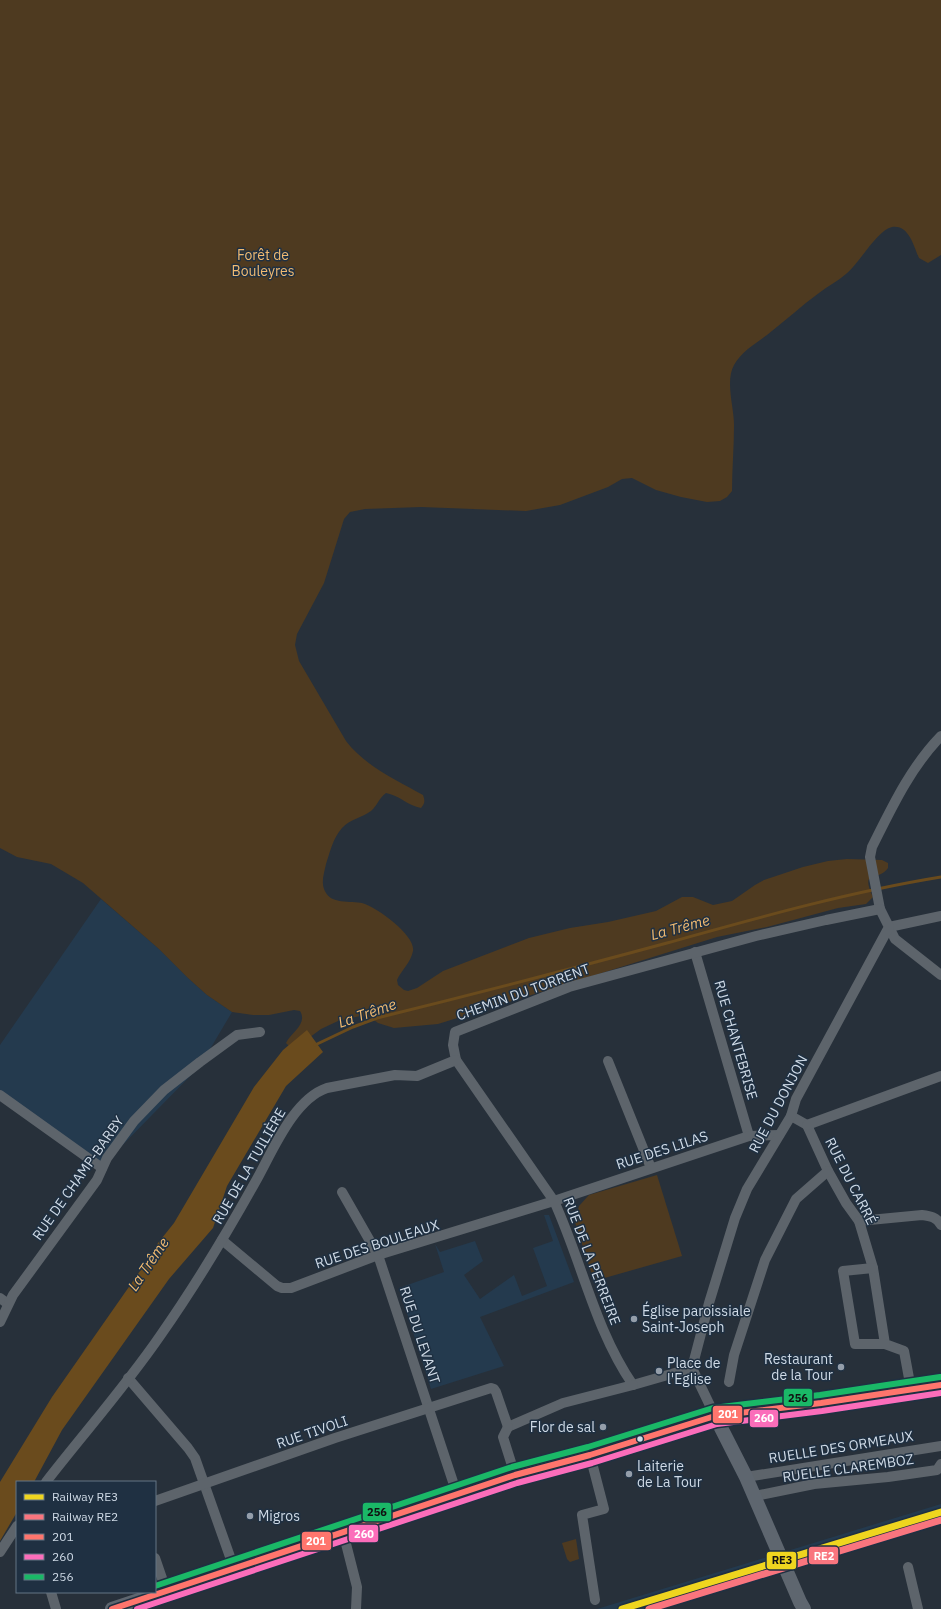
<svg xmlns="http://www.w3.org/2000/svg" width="941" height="1609" font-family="'IBM Plex Sans',sans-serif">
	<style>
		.built { fill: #243a4e }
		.green { fill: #4e3a20 }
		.water { fill: #6a4b1d }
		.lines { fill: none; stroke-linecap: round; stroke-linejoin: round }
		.stream { stroke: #6a4b1d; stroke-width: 3 }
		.street { stroke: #5d646b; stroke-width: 10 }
		.secondary { stroke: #5e666f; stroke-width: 14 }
		.bus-1-casing { stroke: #1f3042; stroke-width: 9 }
		.bus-2-casing { stroke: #1f3042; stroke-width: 9 }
		.bus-3-casing { stroke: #1f3042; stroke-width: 9 }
		.bus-1 { stroke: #ff756d; stroke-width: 6 }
		.bus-2 { stroke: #fb6dba; stroke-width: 6 }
		.bus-3 { stroke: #1ab867; stroke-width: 6 }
		.rail-1-casing { stroke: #1f3042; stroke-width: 10 }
		.rail-2-casing { stroke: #1f3042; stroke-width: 10 }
		.rail-1 { stroke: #efd51f; stroke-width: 7 }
		.rail-2 { stroke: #f9757e; stroke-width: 7 }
		.poi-dot { fill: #949eaa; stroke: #1f3042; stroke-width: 1.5 }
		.bus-dot { fill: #cfdae6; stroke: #1f3042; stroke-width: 1.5 }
		.labels { text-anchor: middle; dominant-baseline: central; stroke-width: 3; stroke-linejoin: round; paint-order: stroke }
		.park-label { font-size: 14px; fill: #f1ba71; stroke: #1f3042 }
		.street-label { font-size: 14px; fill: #cfdae6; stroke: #1f3042 }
		.poi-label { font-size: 14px; fill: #cfdae6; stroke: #1f3042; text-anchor: start }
		.water-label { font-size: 15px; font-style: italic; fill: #f1ba70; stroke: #1f3042 }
		.line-badge { stroke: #1f3042; stroke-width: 1.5 }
		.badge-label { font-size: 11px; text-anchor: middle; font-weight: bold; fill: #fff }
		.pale-badge-label { font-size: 11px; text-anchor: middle; font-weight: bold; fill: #111 }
	</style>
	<rect width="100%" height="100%" fill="#27303a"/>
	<g class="built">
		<path d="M101 899 159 949 188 978 207 995 232 1012 200 1066 104 1164 0 1093V1045Z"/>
		<path d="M544 1215H549L574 1282 480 1317 504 1366 431 1389 399 1288 444 1272 435 1244 440 1252 475 1241 483 1261 464 1275 480 1299 514 1275 522 1296 547 1286 533 1248 553 1241Z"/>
		<path d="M941 1504V1517L644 1609H597Z"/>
	</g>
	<g class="green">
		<path d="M0 0H941V255L928 263 919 258C914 247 909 224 892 227 877 230 859 264 846 274 838 281 828 286 819 293 801 306 785 321 767 335 755 344 742 351 734 365 725 381 734 407 734 425 734 447 732 469 732 491L727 497 720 501 707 502 681 497 656 490 632 478 622 479 608 487 560 505 526 511 421 507 365 509 350 512 344 519 324 583 297 634 295 645 299 661 346 741C365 766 396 780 423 795 425 801 425 803 421 808 408 806 399 795 386 793 379 798 377 806 371 811 362 818 350 819 342 828 333 838 330 852 326 864 324 874 320 884 326 893 333 905 354 900 365 904 379 909 416 936 413 951 411 962 401 971 397 980L398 985 404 990 408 991 417 988 443 971 529 938 570 928 608 922 656 911 682 897H693L713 905 732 901 755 885 764 880 803 867 828 861 847 859 882 860 888 863V868C877 883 860 868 873 897L866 904 838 908 767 927 717 937 438 1024 394 1028 378 1023 370 1017 360 1016 338 1021 321 1029 302 1043 290 1047 286 1043C291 1033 308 1024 300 1011L294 1010 269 1015H253L232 1012 207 995 188 978 159 949 83 883 51 864 17 857 0 848Z"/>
		<path d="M657 1175 682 1256 594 1281 575 1222 579 1206 589 1195Z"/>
		<path d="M576 1539 579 1559 570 1562 567 1559 562 1543Z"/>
	</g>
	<path class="water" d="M307 1030 323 1052 286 1086 227 1186 213 1228 169 1279 62 1430 34 1482H17V1512L0 1541V1482L52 1397 147 1261 158 1243 174 1223 254 1087 283 1050Z"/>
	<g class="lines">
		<path class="stream" d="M315 1045 353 1027 377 1018C474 994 571 969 667 943 757 918 849 892 941 877"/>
		<g class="street">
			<path d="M941 916 889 927 895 939 941 975"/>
			<path d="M695 952 749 1136"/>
			<path d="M608 1061 651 1168"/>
			<path d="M0 1095 102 1168"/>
			<path d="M791 1116 807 1125 828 1171 846 1203 859 1221 873 1268 885 1344 904 1351 911 1389"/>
			<path d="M807 1125 941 1076"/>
			<path d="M342 1192 378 1255 457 1494"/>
			<path d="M859 1221 922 1215C930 1216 937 1217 941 1225"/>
			<path d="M222 1240 277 1286 282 1288H291L378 1255 554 1201 749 1136 779 1135"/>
			<path d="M873 1268 843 1271 855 1344H885"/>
			<path d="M0 1298 8 1304"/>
			<path d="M0 1322 13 1295 97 1180 107 1158 134 1121 164 1090 200 1062 237 1035 260 1032"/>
			<path d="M692 1368 709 1303 735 1218 747 1189 791 1116 796 1099 889 927 880 909 870 857 872 847C892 807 910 768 941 736"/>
			<path d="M128 1378 188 1448 195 1458 234 1568"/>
			<path d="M729 1382 734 1355 765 1260 796 1199 828 1171"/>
			<path d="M715 1416 692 1368 633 1385C595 1330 582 1262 554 1201L456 1060 453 1045 455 1032 569 987 756 936 826 920 880 909"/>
			<path d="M508 1427 563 1403 633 1385"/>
			<path d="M508 1427 503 1437 515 1475"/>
			<path d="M590 1455 604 1509 582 1515 595 1600"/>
			<path d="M746 1477 941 1446"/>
			<path d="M46 1482C84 1433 125 1387 160 1336 195 1286 227 1233 257 1179 273 1150 294 1099 327 1088L395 1075 417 1076 456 1060"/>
			<path d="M755 1496 814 1484 888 1477 937 1470 941 1464"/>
			<path d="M155 1501 335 1438 491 1388 494 1389 496 1392 508 1427"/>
			<path d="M343 1532 357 1587 356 1609"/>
			<path d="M0 1552 17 1526"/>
			<path d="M155 1558 166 1590"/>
			<path d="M908 1567 918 1609"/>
			<path d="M51 1592 56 1609"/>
		</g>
		<g class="secondary">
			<path d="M715 1416 746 1477 800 1602 804 1609"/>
			<path d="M112 1609 515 1475 590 1455 715 1416 821 1403 941 1385"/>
		</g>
		<g class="bus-1-casing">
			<path id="bus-1" d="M112 1609 515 1475 590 1455 715 1416 821 1403 941 1385"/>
		</g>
		<g class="bus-2-casing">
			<path id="bus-2" d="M137 1609 517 1483 592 1463 717 1424 822 1411 941 1393"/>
		</g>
		<g class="bus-3-casing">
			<path id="bus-3" d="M155 1586 512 1467 588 1447 713 1408 820 1395 940 1377"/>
		</g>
		<use href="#bus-1" class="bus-1"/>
		<use href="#bus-2" class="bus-2"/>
		<use href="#bus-3" class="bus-3"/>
		<g class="rail-1-casing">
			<path id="rail-1" d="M622 1609 941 1512"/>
		</g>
		<g class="rail-2-casing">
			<path id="rail-2" d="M649 1609 941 1520"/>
		</g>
		<use href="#rail-1" class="rail-1"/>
		<use href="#rail-2" class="rail-2"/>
	</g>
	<g class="poi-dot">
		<circle cx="634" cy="1319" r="4"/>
		<circle cx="841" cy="1367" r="4"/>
		<circle cx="659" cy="1371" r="4"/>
		<circle cx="603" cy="1427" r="4"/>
		<circle cx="629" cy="1474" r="4"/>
		<circle cx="250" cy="1516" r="4"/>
	</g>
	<circle class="bus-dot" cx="640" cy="1439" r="3.5"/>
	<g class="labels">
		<g class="park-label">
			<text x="263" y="255">Forêt de<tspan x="263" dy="16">Bouleyres</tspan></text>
		</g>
		<g class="street-label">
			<text transform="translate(523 992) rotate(-20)">CHEMIN DU TORRENT</text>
			<text transform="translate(736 1040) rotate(74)">RUE CHANTEBRISE</text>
			<text transform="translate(778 1104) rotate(-62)">RUE DU DONJON</text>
			<text transform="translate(662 1150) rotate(-18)">RUE DES LILAS</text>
			<text transform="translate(249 1166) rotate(-60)">RUE DE LA TUILIÈRE</text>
			<text transform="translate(78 1178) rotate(-55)">RUE DE CHAMP-BARBY</text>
			<text transform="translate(851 1181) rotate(63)">RUE DU CARRÉ</text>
			<text transform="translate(377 1244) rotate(-18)">RUE DES BOULEAUX</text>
			<text transform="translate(592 1261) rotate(69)">RUE DE LA PERREIRE</text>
			<text transform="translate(420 1335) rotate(72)">RUE DU LEVANT</text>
			<text transform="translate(312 1432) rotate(-19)">RUE TIVOLI</text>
			<text transform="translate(841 1447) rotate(-9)">RUELLE DES ORMEAUX</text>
			<text transform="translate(848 1468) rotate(-8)">RUELLE CLAREMBOZ</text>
		</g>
		<g class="poi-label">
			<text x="642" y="1311">Église paroissiale<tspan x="642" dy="16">Saint-Joseph</tspan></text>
			<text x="833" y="1359" text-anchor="end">Restaurant<tspan x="833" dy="16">de la Tour</tspan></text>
			<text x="667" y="1363">Place de<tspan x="667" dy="16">l'Eglise</tspan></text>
			<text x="595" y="1427" text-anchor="end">Flor de sal</text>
			<text x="637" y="1466">Laiterie<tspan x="637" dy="16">de La Tour</tspan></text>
			<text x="258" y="1516">Migros</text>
		</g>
		<g class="water-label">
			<text transform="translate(680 927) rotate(-15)">La Trême</text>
			<text transform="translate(367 1013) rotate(-19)">La Trême</text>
			<text transform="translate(148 1264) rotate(-56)">La Trême</text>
		</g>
	</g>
	<g class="line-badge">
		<rect x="783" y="1388" width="30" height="19" rx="4" fill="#1ab867"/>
		<rect x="712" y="1405" width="31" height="19" rx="4" fill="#ff756d"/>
		<rect x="749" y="1409" width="30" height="19" rx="4" fill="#fb6dba"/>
		<rect x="362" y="1502" width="30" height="20" rx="4" fill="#1ab867"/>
		<rect x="348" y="1524" width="31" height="19" rx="4" fill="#fb6dba"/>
		<rect x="301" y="1531" width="31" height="20" rx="4" fill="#ff756d"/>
		<rect x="808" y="1546" width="31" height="19" rx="4" fill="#f9757e"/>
		<rect x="766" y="1551" width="31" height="19" rx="4" fill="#efd51f"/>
	</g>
	<g class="badge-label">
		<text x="728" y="1418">201</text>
		<text x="764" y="1422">260</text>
		<text x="364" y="1538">260</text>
		<text x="316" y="1545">201</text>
		<text x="824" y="1560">RE2</text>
	</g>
	<g class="pale-badge-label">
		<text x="798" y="1402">256</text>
		<text x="377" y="1516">256</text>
		<text x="782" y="1564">RE3</text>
	</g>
	<rect x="16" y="1481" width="140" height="112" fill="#1f3042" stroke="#657484"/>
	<rect x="24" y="1494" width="20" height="6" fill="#efd51f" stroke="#657484"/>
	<text x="52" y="1501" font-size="12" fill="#cfdae6">Railway RE3</text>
	<rect x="24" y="1514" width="20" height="6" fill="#f9757e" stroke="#657484"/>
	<text x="52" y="1521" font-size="12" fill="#cfdae6">Railway RE2</text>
	<rect x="24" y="1534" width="20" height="6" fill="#ff756d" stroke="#657484"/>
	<text x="52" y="1541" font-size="12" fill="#cfdae6">201</text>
	<rect x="24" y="1554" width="20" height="6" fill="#fb6dba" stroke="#657484"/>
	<text x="52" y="1561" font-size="12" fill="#cfdae6">260</text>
	<rect x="24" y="1574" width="20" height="6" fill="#1ab867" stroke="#657484"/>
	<text x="52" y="1581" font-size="12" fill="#cfdae6">256</text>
</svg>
